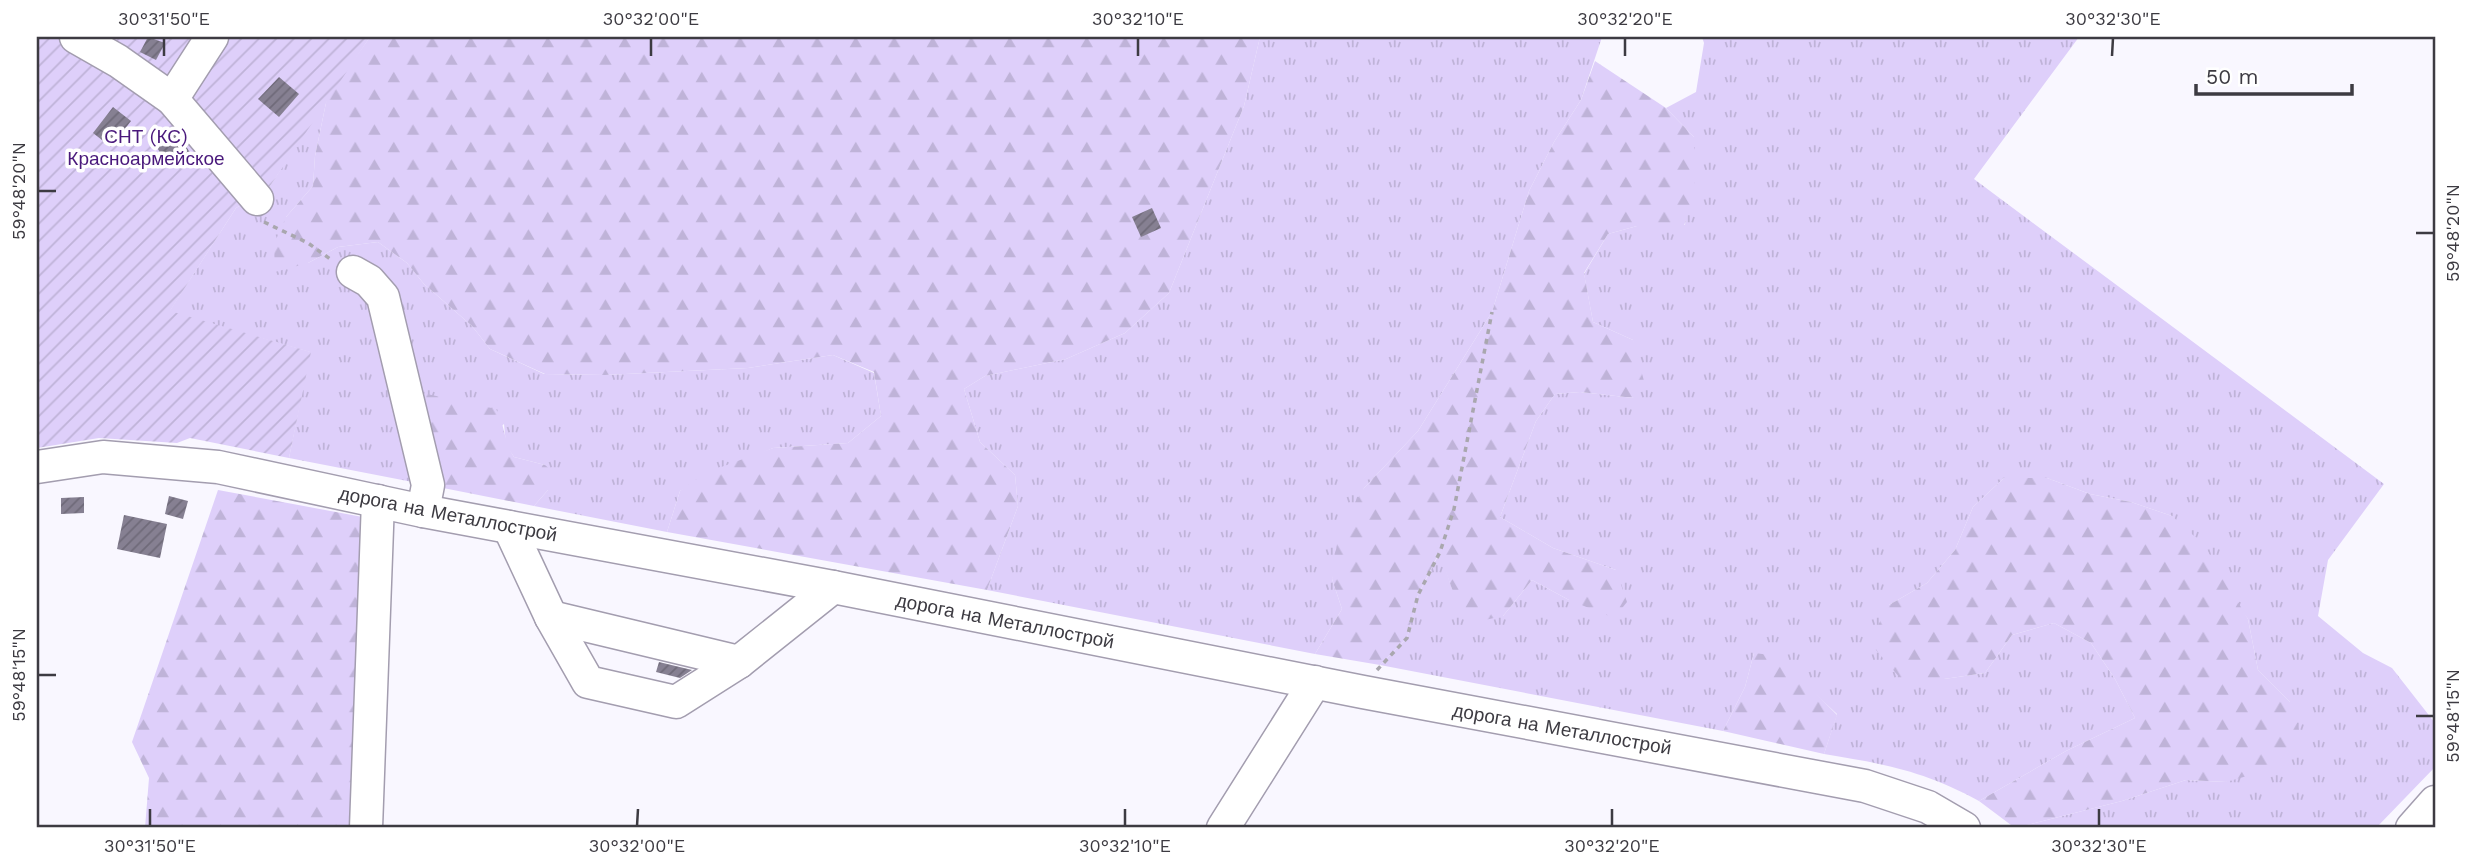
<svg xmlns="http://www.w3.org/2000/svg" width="2472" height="865" font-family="'Work Sans',sans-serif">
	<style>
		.grass { fill: url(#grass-tufts) }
		.forest { fill: url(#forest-firs) }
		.garden { fill: url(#garden-furrows) }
		.building { fill: url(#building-hatch) }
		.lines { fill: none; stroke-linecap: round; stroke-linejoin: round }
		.minor-casing { stroke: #a39daf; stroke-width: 35 }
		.path { stroke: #a9a7ae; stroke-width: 3.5; stroke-dasharray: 5 5; stroke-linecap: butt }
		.minor { stroke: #fff; stroke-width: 32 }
		.ticks { fill: none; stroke: #3d3b42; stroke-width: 2.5 }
		.labels { text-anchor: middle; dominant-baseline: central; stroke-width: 7; stroke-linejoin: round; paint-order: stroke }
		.park-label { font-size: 19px; fill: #49187b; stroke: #fff }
		.street-label { font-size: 19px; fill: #3d3b42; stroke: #fff }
		.neatline { fill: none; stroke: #3d3b42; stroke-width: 2.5 }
		.ticks-label { font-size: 18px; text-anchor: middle; fill: #3d3b42 }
	</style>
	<defs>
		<pattern id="grass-tufts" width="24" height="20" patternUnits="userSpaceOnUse" patternTransform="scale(1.75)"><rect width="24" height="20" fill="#decffa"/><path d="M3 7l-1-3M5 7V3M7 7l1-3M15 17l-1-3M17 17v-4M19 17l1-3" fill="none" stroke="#bfb3d8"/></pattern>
		<pattern id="forest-firs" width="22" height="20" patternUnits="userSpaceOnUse" patternTransform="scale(1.75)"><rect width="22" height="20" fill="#decffa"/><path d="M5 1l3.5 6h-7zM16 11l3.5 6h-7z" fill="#bfb3d8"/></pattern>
		<pattern id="garden-furrows" width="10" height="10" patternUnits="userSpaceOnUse" patternTransform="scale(1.75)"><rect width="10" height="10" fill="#decffa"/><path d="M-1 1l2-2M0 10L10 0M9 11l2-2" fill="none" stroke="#bfb3d8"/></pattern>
		<pattern id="building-hatch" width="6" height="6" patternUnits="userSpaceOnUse" patternTransform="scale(1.75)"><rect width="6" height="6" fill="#868092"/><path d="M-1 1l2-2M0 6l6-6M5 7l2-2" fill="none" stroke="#6f6a79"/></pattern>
	</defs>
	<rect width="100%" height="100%" fill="#f9f7ff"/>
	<g class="grass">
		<path d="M1260 37H1602L1581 100 1554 142 1529 191 1492 312 1418 431 1364 488 1332 579 1342 609 1315 654 987 590 1018 506 1015 475 980 442 964 389 985 376 1066 359 1125 333 1169 293 1244 106Z"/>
		<path d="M1702 37H2079L1974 179 2384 484 2328 560 2318 616 2363 653 2392 668 2435 723V767L2376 828H2015L2122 801 2186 780 2226 782 2290 702 2258 670 2248 619 2172 516 2131 502 2090 494 2047 478H2004L1973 507 1955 550 1927 583 1889 605 1901 679H1944L1985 673 2012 635 2054 623 2091 643 2115 679 2135 718 2066 751 1979 801C1924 771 1885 764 1824 754L1837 714 1811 690 1754 653 1745 687 1723 731 1380 665 1407 638 1418 595 1440 552 1452 589 1503 616 1532 580 1569 600 1616 570 1553 548 1500 517 1536 421 1555 394 1580 392 1634 398 1633 340 1593 322 1584 274 1608 234 1637 226 1685 225 1694 137 1666 108 1696 92 1704 43Z"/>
		<path d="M327 98 315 156 313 186 286 217 308 263 338 247 378 242 407 263 424 284 472 326 490 349 544 374 605 375 748 368 833 355 874 373 881 416 848 443 773 448 680 491 667 532 534 506 548 490 545 465 514 457 506 445 504 424 428 485 289 458 310 352 169 312 236 208 268 189Z"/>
	</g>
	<g class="forest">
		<path d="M370 37H1260L1244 106 1169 293 1125 333 1066 359 985 376 964 389 980 442 1015 475 1018 506 987 590 667 532 680 491 705 473 773 448 848 443 881 416 874 372 833 355 748 368 605 375 545 374 490 349 472 326 424 284 407 263 378 242 338 247 308 263 275 272 274 244 286 217 313 186 315 156 327 98Z"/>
		<path d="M1595 61 1666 108 1694 137 1695 192 1684 226H1637L1608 234 1584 273 1593 322 1633 340 1644 381 1634 398 1580 392 1555 394 1536 421 1500 517 1553 548 1616 570 1627 602 1614 618 1569 600 1532 580 1503 616 1471 623 1452 589 1439 553 1418 595 1407 638 1380 665 1315 654 1342 609 1332 579 1339 529 1364 488 1418 431 1492 312 1529 191 1554 142 1581 100Z"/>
		<path d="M404 389 496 409C505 425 504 442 514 457L545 465 555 474 548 490 534 506 428 485Z"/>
		<path d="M2004 478H2047L2090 494 2131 502 2172 516 2204 545 2248 619 2258 670 2290 702 2304 746 2268 770 2226 782 2186 780 2122 801 2015 828 1979 801 2066 751 2135 718 2115 679 2091 643 2054 623 2012 635 1985 673 1944 679H1901L1869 642 1889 605 1927 583 1955 550 1973 507Z"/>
		<path d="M218 490 368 518 360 828H145L149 778 132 742Z"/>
		<path d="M1754 653 1779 656 1837 715 1824 754 1723 731 1745 687Z"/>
	</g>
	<path class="garden" d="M37 37H370L268 189 236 208 170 311 311 352 289 458 190 438 177 443 99 438 37 448Z"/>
	<g class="building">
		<path d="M148 37 165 43 156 60 140 52Z"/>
		<path d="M279 77 299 94 279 117 258 99Z"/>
		<path d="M113 107 131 121 111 147 93 133Z"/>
		<path d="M177 133 191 154 169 167 156 146Z"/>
		<path d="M1152 208 1161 228 1141 237 1132 217Z"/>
		<path d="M169 496 188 501 183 519 165 514Z"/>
		<path d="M84 497V513L61 514V498Z"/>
		<path d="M124 515 167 524 160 558 117 549Z"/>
		<path d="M659 662 692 670 680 678 656 672Z"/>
	</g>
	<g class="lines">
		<g class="minor-casing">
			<g id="minor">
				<path d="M76 37 118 61 172 99 257 199"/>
				<path d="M172 99 212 37"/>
				<path d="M353 272 369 281 383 297 428 485 423 511"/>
				<path d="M37 467 103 457 218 467 423 511 833 587 1363 692 1865 786 1928 807 1964 828"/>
				<path d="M509 527 551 617 588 682 676 702 739 662 833 587"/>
				<path d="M551 617 739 662"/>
				<path d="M366 828 378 501"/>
				<path d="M1223 828 1315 682"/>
				<path d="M2412 828 2435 802"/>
			</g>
		</g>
		<g class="path">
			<path d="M264 222 308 243 333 261"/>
			<path d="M1377 670 1407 638 1418 595 1440 552 1454 509 1492 312"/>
		</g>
		<use href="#minor" class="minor"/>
	</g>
	<path class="ticks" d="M164 56V38M651 56V38M1138 56V38M1625 56V38M2112 56 2113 38M38 191H56M2416 233H2434M38 675H56M2416 716H2434M150 826V809M637 826 638 809M1125 826V809M1612 826V809M2099 826V809"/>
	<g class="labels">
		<g class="park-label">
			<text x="146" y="136">СНТ (КС)<tspan x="146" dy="22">Красноармейское</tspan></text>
		</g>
		<g class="street-label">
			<text transform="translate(448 514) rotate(11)">дорога на Металлострой</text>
			<text transform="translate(1005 621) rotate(11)">дорога на Металлострой</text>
			<text transform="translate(1562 729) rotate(10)">дорога на Металлострой</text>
		</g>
	</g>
	<rect width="2472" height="865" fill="none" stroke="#ffffff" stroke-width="77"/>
	<path d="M2196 84v10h156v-10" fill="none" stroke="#3d3b42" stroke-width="3.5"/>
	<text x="2206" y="84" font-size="21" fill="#3d3b42" stroke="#ffffff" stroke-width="5" paint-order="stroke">50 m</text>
	<rect x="38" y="38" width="2396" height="788" class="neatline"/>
	<g class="ticks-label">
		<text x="164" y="25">30°31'50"E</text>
		<text x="651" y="25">30°32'00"E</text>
		<text x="1138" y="25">30°32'10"E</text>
		<text x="1625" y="25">30°32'20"E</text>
		<text x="2113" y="25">30°32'30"E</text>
		<text transform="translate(19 191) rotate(-90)" y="6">59°48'20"N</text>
		<text transform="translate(2453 233) rotate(-90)" y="6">59°48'20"N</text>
		<text transform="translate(19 675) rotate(-90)" y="6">59°48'15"N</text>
		<text transform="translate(2453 716) rotate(-90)" y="6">59°48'15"N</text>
		<text x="150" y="852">30°31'50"E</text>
		<text x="637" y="852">30°32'00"E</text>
		<text x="1125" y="852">30°32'10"E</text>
		<text x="1612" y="852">30°32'20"E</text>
		<text x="2099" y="852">30°32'30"E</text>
	</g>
</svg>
